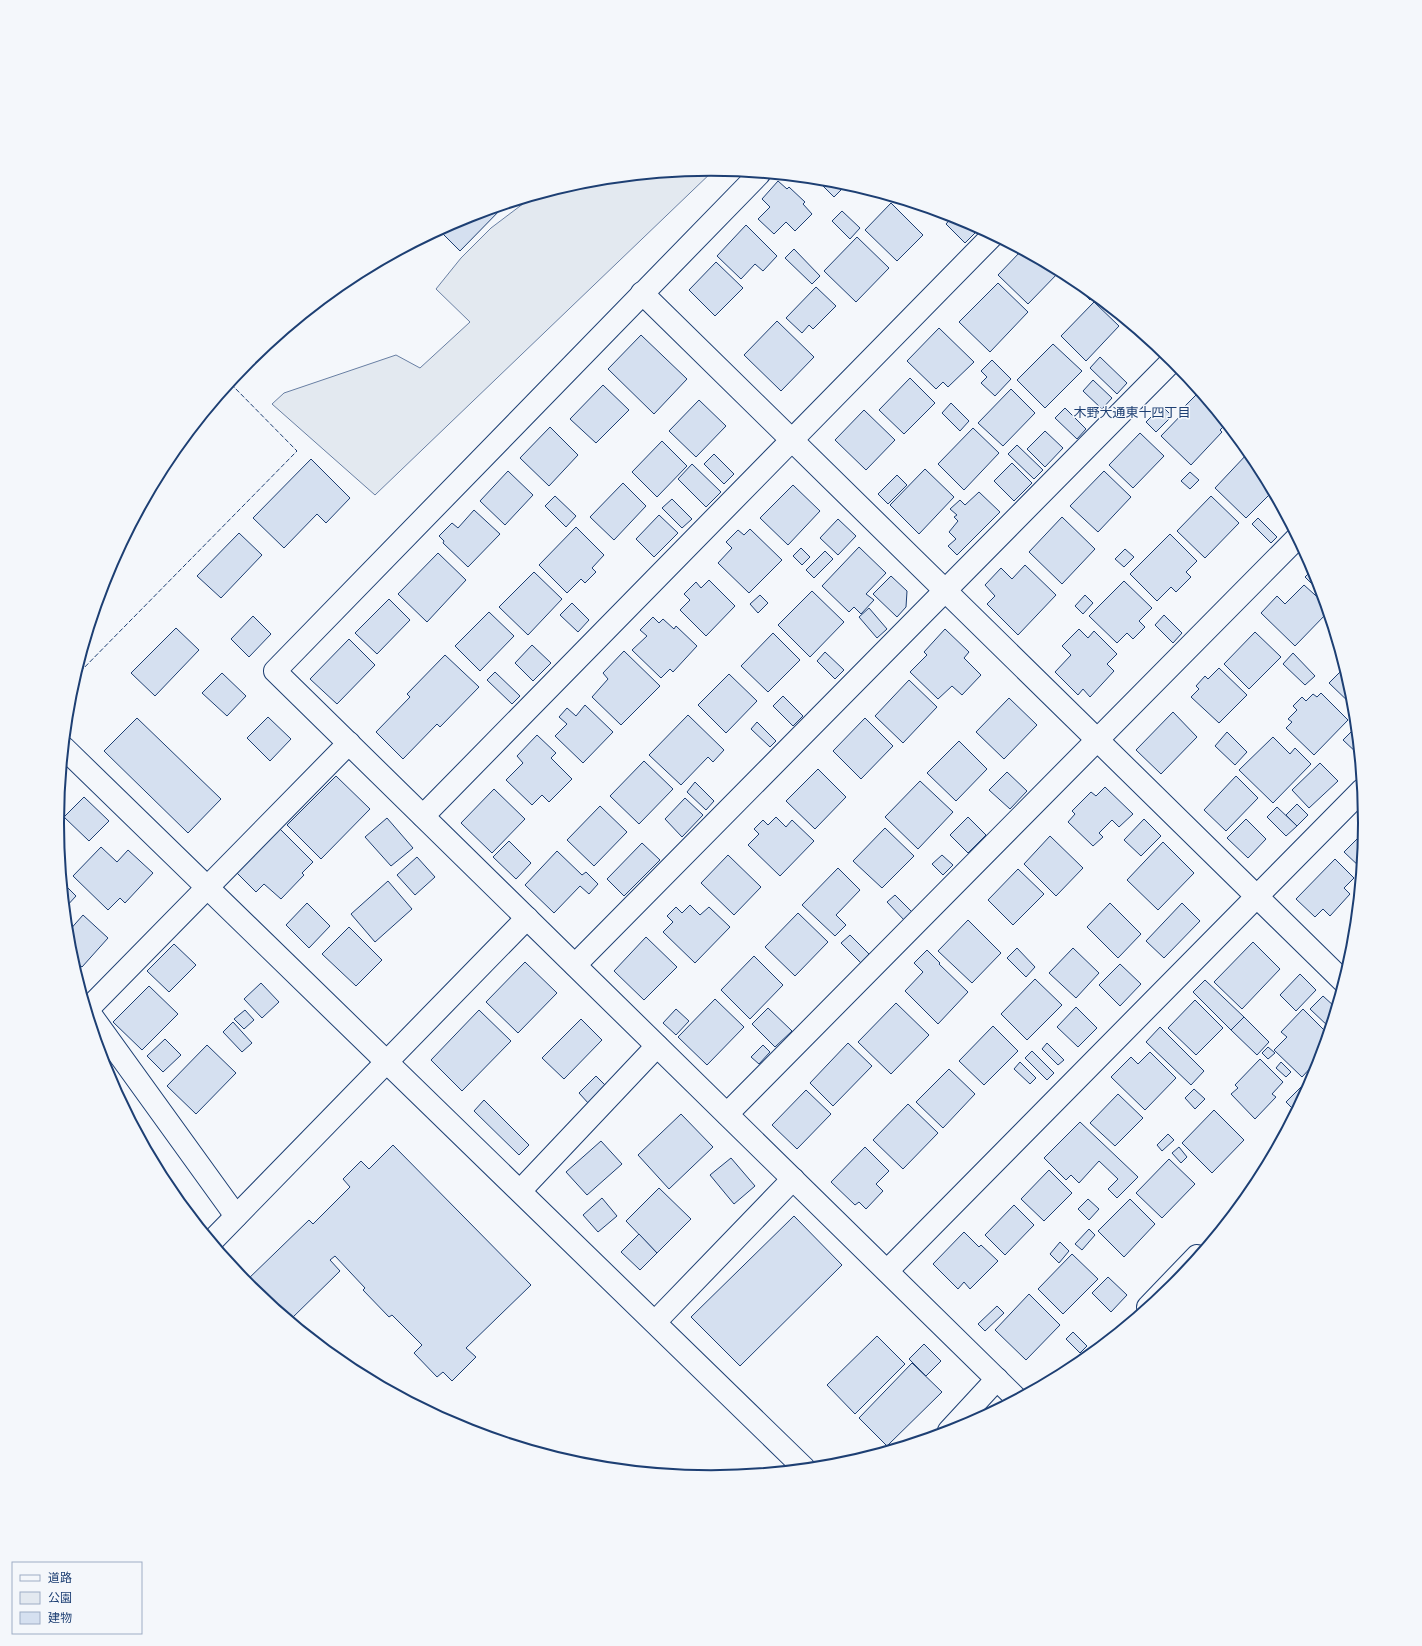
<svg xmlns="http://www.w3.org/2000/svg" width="1422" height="1646" font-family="Karla,'Noto Sans JP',sans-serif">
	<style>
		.green { fill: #e3e9f0; stroke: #687fa3 }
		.building { fill: #d5e0f0; stroke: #1d3f73 }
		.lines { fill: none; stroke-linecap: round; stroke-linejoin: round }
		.street-casing { stroke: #1d3f73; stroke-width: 24 }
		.street { stroke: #f4f7fb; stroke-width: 22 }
		.fence { stroke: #1d3f73; stroke-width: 1; stroke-dasharray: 5 2; stroke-linecap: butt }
		.labels { text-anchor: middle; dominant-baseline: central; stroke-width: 3; stroke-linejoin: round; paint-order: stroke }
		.neighbourhood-label { font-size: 13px; fill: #1d3f73; stroke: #f4f7fb }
		.rim { fill: none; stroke: #1d3f73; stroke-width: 2 }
	</style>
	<rect width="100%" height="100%" fill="#f4f7fb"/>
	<path class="green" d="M711 169H715L375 495 272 404 284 393 396 355 420 368 470 322 436 289 461 258 491 228 532 197 584 182Z"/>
	<g class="building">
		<path d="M816 179 839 182 847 184 834 197Z"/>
		<path d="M778 181 787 189 789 187 805 202 803 204 812 214 795 231 786 222 774 234 758 219 770 207 762 199Z"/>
		<path d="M891 203 923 235 897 261 865 230Z"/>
		<path d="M505 205 460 251 439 230 461 219Z"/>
		<path d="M934 210 944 213 940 217Z"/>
		<path d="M842 211 860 228 850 239 832 221Z"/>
		<path d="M953 216 961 219 975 233 965 243 946 224Z"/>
		<path d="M746 225 777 256 763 271 755 264 741 279 717 256Z"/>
		<path d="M857 237 889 268 856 302 824 271Z"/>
		<path d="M794 249 820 276 812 284 785 258Z"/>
		<path d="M1021 251 1060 271 1028 304 998 275Z"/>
		<path d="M716 262 743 288 715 316 689 290Z"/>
		<path d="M998 283 1028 312 990 352 959 322Z"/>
		<path d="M816 287 836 306 813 329 809 325 802 333 786 318Z"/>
		<path d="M1088 290 1094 296 1090 300 1084 294Z"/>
		<path d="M1094 302 1119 326 1086 361 1061 336Z"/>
		<path d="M777 321 814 357 781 391 744 355Z"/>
		<path d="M939 328 974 362 948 387 943 382 936 389 907 361Z"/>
		<path d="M641 335 687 379 654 414 608 369Z"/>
		<path d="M1053 344 1082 371 1045 408 1017 380Z"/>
		<path d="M1100 357 1127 383 1117 394 1090 368Z"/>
		<path d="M992 360 1011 379 995 396 981 383 987 377 981 371Z"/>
		<path d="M910 378 935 403 904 434 879 410Z"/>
		<path d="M1093 380 1112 398 1102 409 1083 391Z"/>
		<path d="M603 385 629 410 596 443 570 419Z"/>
		<path d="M1011 389 1035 413 1003 446 978 423Z"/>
		<path d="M1197 394 1215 411 1226 424 1220 430 1222 432 1191 465 1161 436 1187 409 1184 407Z"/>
		<path d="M699 400 726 426 696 457 669 431Z"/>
		<path d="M951 403 969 421 960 431 942 413Z"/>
		<path d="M1162 406 1172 416 1156 432 1146 422Z"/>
		<path d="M1065 408 1086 429 1077 439 1055 418Z"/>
		<path d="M864 410 895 440 866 470 835 440Z"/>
		<path d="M550 427 578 455 549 486 520 458Z"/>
		<path d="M973 428 999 453 964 490 938 464Z"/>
		<path d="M1045 431 1063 448 1045 467 1027 449Z"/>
		<path d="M1140 433 1164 456 1133 488 1109 465Z"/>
		<path d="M662 441 687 466 657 497 632 472Z"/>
		<path d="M1017 445 1043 470 1034 479 1008 454Z"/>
		<path d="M1248 453 1255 460 1272 492 1246 518 1215 488Z"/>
		<path d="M714 454 734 474 724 484 704 464Z"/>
		<path d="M311 459 350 498 326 523 317 514 284 548 253 518Z"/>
		<path d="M1012 463 1032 483 1014 501 994 481Z"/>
		<path d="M692 464 721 492 706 507 678 479Z"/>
		<path d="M925 469 954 497 919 534 890 505Z"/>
		<path d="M508 471 533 495 505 525 480 501Z"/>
		<path d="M1104 471 1131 497 1098 532 1070 506Z"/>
		<path d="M1190 472 1199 480 1190 489 1181 481Z"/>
		<path d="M897 475 907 485 888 504 878 494Z"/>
		<path d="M623 483 646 506 614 540 590 517Z"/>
		<path d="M793 485 820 511 788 545 760 518Z"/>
		<path d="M979 492 1000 512 957 555 948 546 956 539 949 532 958 521 954 517 957 515 950 509 960 500 965 505Z"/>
		<path d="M555 496 576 516 566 527 545 506Z"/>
		<path d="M1211 496 1239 523 1205 558 1177 531Z"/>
		<path d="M672 499 692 519 682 528 662 508Z"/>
		<path d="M1278 502 1284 514 1275 505Z"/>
		<path d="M474 510 500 534 468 567 443 543 444 541 439 536 452 523 458 528Z"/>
		<path d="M659 515 678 533 654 557 636 539Z"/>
		<path d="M1062 517 1095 549 1062 584 1029 552Z"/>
		<path d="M1258 518 1277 537 1271 543 1252 524Z"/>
		<path d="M838 519 856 536 838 555 820 538Z"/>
		<path d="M576 527 604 555 592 568 596 572 585 583 581 579 567 593 539 565Z"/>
		<path d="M750 529 782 560 749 593 718 563 732 548 726 542 738 530 744 535Z"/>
		<path d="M239 533 262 555 221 598 197 576Z"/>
		<path d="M1170 534 1197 561 1186 572 1191 577 1176 592 1171 587 1157 601 1130 574Z"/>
		<path d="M859 547 886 573 866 594 874 600 861 614 854 607 849 612 822 586Z"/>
		<path d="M801 548 810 557 802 565 793 556Z"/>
		<path d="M1125 549 1134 557 1124 567 1115 559Z"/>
		<path d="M825 551 833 559 814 578 806 570Z"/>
		<path d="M438 553 466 580 427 622 398 594Z"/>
		<path d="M1025 565 1056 595 1018 635 987 604 995 596 985 585 1001 568 1012 579Z"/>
		<path d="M1313 569 1315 573 1321 593 1305 577Z"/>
		<path d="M534 572 562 599 528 635 499 607Z"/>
		<path d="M891 576 907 591 906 607 897 617 873 594Z"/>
		<path d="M709 580 735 606 706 636 680 610 690 600 684 594 696 582 701 588Z"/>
		<path d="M1124 581 1152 608 1139 621 1145 627 1133 639 1127 633 1117 643 1089 616Z"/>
		<path d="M1304 585 1325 604 1327 613 1295 646 1261 613 1277 596 1285 604Z"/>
		<path d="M812 591 844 622 810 657 778 625Z"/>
		<path d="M760 595 768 603 758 613 750 604Z"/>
		<path d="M1085 595 1093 603 1083 614 1075 606Z"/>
		<path d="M389 599 410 620 377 654 355 633Z"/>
		<path d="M572 603 589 620 578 632 560 615Z"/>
		<path d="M869 608 887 629 877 638 859 617Z"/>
		<path d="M489 612 514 636 480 671 455 646Z"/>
		<path d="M1164 615 1182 633 1173 643 1155 625Z"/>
		<path d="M253 616 271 634 249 657 231 639Z"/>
		<path d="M653 617 659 623 663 619 674 629 676 626 697 646 673 672 670 669 661 678 632 650 647 636 640 630Z"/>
		<path d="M176 628 199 650 155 696 131 673Z"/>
		<path d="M945 629 969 652 964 658 981 675 962 695 952 686 938 699 910 672 927 655 924 652Z"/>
		<path d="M1079 629 1088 638 1094 631 1117 654 1107 664 1114 671 1090 697 1083 689 1078 695 1055 672 1071 655 1062 646Z"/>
		<path d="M1255 632 1281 657 1249 689 1224 664Z"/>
		<path d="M773 633 800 660 768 692 741 666Z"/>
		<path d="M349 639 375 665 337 704 310 679Z"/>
		<path d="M532 645 551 663 533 681 515 663Z"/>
		<path d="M624 651 660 686 621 725 592 697 608 679 603 673Z"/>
		<path d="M825 652 844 670 835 679 817 661Z"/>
		<path d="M1293 653 1315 676 1305 685 1283 664Z"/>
		<path d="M445 655 479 687 440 727 437 724 403 759 376 732 410 697 407 694Z"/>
		<path d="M1219 668 1247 695 1219 723 1191 697 1199 689 1196 686 1205 676 1208 679Z"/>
		<path d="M1344 668 1352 696 1354 707 1329 683Z"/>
		<path d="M495 672 520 696 512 704 487 680Z"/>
		<path d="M222 673 246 696 227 716 202 693Z"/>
		<path d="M729 674 757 701 726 733 698 705Z"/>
		<path d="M909 680 937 707 903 743 875 716Z"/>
		<path d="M1321 693 1348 720 1314 755 1286 728 1292 722 1288 719 1297 710 1293 706 1302 697 1306 701 1313 694 1317 697Z"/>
		<path d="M783 696 803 716 793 726 773 706Z"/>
		<path d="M1009 698 1037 725 1004 759 976 732Z"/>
		<path d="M585 705 613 732 583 763 555 736 567 724 559 717 567 708 576 716Z"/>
		<path d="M1173 712 1197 737 1161 774 1136 750Z"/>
		<path d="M688 715 724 750 713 762 708 757 681 785 649 755Z"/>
		<path d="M268 717 291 739 270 761 247 738Z"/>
		<path d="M137 718 221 799 188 833 104 751Z"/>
		<path d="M865 718 893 746 861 779 833 751Z"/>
		<path d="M757 722 776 741 770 747 751 729Z"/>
		<path d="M1356 727 1358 754 1343 740Z"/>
		<path d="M1227 732 1247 752 1235 765 1215 746Z"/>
		<path d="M537 735 556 753 551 758 572 779 549 802 542 795 532 805 506 780 523 763 517 756Z"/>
		<path d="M1273 737 1290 754 1295 748 1311 764 1273 803 1239 770Z"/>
		<path d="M959 741 987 769 956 801 927 773Z"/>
		<path d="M644 761 673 789 639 824 610 796Z"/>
		<path d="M1320 763 1338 781 1309 808 1292 790Z"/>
		<path d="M818 769 846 797 815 829 786 801Z"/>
		<path d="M1007 772 1027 791 1010 809 989 790Z"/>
		<path d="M336 776 370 809 321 859 287 825Z"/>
		<path d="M1236 776 1258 798 1226 831 1204 810Z"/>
		<path d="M920 781 953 812 918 849 885 817Z"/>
		<path d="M695 782 714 801 706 810 687 792Z"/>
		<path d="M1105 787 1133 814 1119 827 1112 820 1099 833 1103 837 1093 846 1068 822 1075 814 1072 811 1091 792 1096 796Z"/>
		<path d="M494 789 525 819 492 853 461 823Z"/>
		<path d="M84 797 109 821 89 841 64 817Z"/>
		<path d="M685 798 703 815 682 837 665 819Z"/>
		<path d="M1297 804 1308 815 1297 826 1286 815Z"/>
		<path d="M600 806 627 832 594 866 567 840Z"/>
		<path d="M1277 807 1297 826 1286 836 1267 817Z"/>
		<path d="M776 817 786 827 792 820 814 841 780 876 748 845 759 834 754 829 763 820 768 825Z"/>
		<path d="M968 817 986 835 968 853 950 835Z"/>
		<path d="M387 818 413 848 391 866 365 837Z"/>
		<path d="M1144 819 1161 836 1141 856 1124 840Z"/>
		<path d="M1246 819 1266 839 1248 858 1227 838Z"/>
		<path d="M279 828 313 862 302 873 304 875 281 899 264 884 256 892 235 871Z"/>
		<path d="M885 828 914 856 882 888 853 861Z"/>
		<path d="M1364 832 1361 868 1344 852Z"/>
		<path d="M1050 836 1083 868 1056 896 1024 864Z"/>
		<path d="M509 841 531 863 516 879 493 857Z"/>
		<path d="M1163 842 1194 873 1158 910 1127 880Z"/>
		<path d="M642 843 660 860 624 896 607 879Z"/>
		<path d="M101 847 117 862 128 850 153 873 125 903 120 898 108 910 73 876Z"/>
		<path d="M557 851 582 875 586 872 598 884 589 894 580 886 554 913 525 885Z"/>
		<path d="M728 855 761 887 734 915 701 883Z"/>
		<path d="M942 855 953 865 943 875 932 864Z"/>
		<path d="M417 857 435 877 415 895 397 875Z"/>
		<path d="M1335 859 1354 878 1344 888 1350 894 1330 916 1323 909 1315 917 1296 899Z"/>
		<path d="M838 868 860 890 836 915 846 925 835 936 802 905Z"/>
		<path d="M1018 869 1044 894 1013 925 988 900Z"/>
		<path d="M388 881 412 909 375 942 351 914Z"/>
		<path d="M66 886 76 896 65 908 63 888Z"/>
		<path d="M895 895 913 913 905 921 887 902Z"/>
		<path d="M307 903 330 926 309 948 286 925Z"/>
		<path d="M1110 903 1141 934 1118 958 1087 927Z"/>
		<path d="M1182 903 1200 921 1164 958 1146 941Z"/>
		<path d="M690 905 700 915 709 907 730 927 695 963 663 932 673 922 667 916 676 907 682 913Z"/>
		<path d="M798 913 828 942 795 976 765 947Z"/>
		<path d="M83 915 108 938 82 967 72 959 70 950 68 932Z"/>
		<path d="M968 920 1001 953 972 983 938 951Z"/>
		<path d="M349 927 382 960 356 986 322 954Z"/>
		<path d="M850 935 869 954 861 963 841 943Z"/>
		<path d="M646 937 677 967 644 1000 614 971Z"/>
		<path d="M1253 942 1280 969 1242 1009 1214 982Z"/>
		<path d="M174 944 196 965 169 992 147 971Z"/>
		<path d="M1017 948 1035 967 1026 977 1007 958Z"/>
		<path d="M1073 948 1099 973 1076 998 1049 973Z"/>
		<path d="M927 950 940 963 939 964 968 992 938 1024 905 991 923 972 914 963Z"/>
		<path d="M754 956 783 985 750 1019 721 990Z"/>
		<path d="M525 962 557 993 518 1033 486 1002Z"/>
		<path d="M1120 964 1141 984 1120 1006 1099 985Z"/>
		<path d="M1300 974 1316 990 1296 1011 1280 995Z"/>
		<path d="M1035 979 1062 1005 1027 1040 1001 1014Z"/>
		<path d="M1205 980 1244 1017 1231 1030 1193 992Z"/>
		<path d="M261 983 279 1002 262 1018 244 999Z"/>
		<path d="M149 986 178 1014 142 1050 113 1022Z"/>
		<path d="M1323 996 1335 1007 1329 1027 1310 1009Z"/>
		<path d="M715 999 744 1027 707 1065 678 1037Z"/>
		<path d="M1195 1000 1223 1028 1196 1055 1168 1028Z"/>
		<path d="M896 1003 929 1035 891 1074 858 1042Z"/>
		<path d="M1076 1007 1097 1028 1078 1047 1057 1027Z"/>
		<path d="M768 1008 792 1031 775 1047 752 1024Z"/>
		<path d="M676 1009 689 1021 676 1035 663 1023Z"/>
		<path d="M1303 1009 1327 1033 1317 1067 1314 1064 1302 1077 1274 1050 1287 1037 1281 1032Z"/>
		<path d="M245 1010 254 1020 244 1029 234 1019Z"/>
		<path d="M479 1010 511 1041 462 1091 431 1060Z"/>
		<path d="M1244 1017 1269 1042 1257 1055 1231 1030Z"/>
		<path d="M581 1019 602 1040 564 1079 542 1058Z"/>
		<path d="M233 1022 252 1043 242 1052 223 1032Z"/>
		<path d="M993 1026 1018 1051 984 1085 959 1061Z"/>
		<path d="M1160 1027 1204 1071 1191 1085 1146 1042Z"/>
		<path d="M165 1039 181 1055 163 1072 147 1056Z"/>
		<path d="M848 1043 872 1066 833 1106 810 1083Z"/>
		<path d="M1047 1043 1064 1060 1058 1065 1042 1049Z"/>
		<path d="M207 1045 236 1073 196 1114 167 1086Z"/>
		<path d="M763 1045 770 1052 759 1064 751 1057Z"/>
		<path d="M1268 1047 1275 1053 1268 1059 1262 1053Z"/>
		<path d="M1032 1051 1054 1073 1047 1080 1025 1058Z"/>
		<path d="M1150 1052 1176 1078 1145 1110 1111 1077 1131 1057 1138 1064Z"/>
		<path d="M1260 1059 1283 1082 1272 1094 1276 1097 1255 1119 1231 1094 1238 1088 1235 1085Z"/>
		<path d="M1020 1062 1036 1078 1030 1084 1014 1069Z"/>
		<path d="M1281 1062 1291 1072 1286 1077 1276 1068Z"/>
		<path d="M949 1069 975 1094 943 1128 916 1102Z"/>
		<path d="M596 1076 606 1086 589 1104 579 1093Z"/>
		<path d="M1306 1082 1309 1085 1295 1111 1286 1102Z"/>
		<path d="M1194 1089 1205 1099 1195 1109 1185 1098Z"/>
		<path d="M806 1090 831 1114 797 1149 772 1125Z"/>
		<path d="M1118 1094 1143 1118 1115 1146 1090 1123Z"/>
		<path d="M484 1100 529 1145 519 1155 474 1111Z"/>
		<path d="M908 1104 938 1133 903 1169 873 1140Z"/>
		<path d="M1214 1110 1244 1140 1212 1173 1182 1143Z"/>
		<path d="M681 1114 713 1147 669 1189 638 1155Z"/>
		<path d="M1080 1122 1138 1177 1117 1198 1108 1189 1118 1179 1099 1161 1079 1183 1071 1175 1066 1180 1044 1158Z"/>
		<path d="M1168 1134 1174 1140 1162 1151 1157 1145Z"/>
		<path d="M601 1141 622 1164 587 1195 566 1172Z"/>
		<path d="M393 1145 531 1285 466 1348 476 1357 452 1381 443 1372 437 1377 414 1353 422 1345 392 1315 389 1317 363 1290 365 1288 335 1256 330 1260 340 1271 290 1320 245 1282 309 1220 313 1224 350 1187 343 1179 361 1161 369 1169Z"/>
		<path d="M865 1147 889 1171 876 1184 883 1191 866 1209 859 1202 855 1205 831 1182Z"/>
		<path d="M1179 1147 1187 1157 1181 1163 1172 1153Z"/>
		<path d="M731 1158 755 1186 734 1204 710 1175Z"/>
		<path d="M1169 1159 1195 1184 1162 1218 1136 1193Z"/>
		<path d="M1049 1170 1072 1193 1044 1221 1021 1199Z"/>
		<path d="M169 1187 189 1207 186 1210 168 1188Z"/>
		<path d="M659 1188 691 1219 657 1253 626 1221Z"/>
		<path d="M602 1198 617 1216 598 1232 583 1215Z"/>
		<path d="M1088 1199 1099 1209 1089 1220 1078 1209Z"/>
		<path d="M1130 1199 1155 1224 1124 1257 1098 1231Z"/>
		<path d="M1014 1205 1034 1225 1005 1255 985 1235Z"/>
		<path d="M794 1216 842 1265 740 1366 691 1317Z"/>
		<path d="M1089 1229 1095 1235 1082 1250 1075 1244Z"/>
		<path d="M964 1232 979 1247 981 1245 998 1261 970 1289 964 1282 958 1289 933 1264Z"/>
		<path d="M639 1234 657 1253 640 1270 621 1252Z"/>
		<path d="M1060 1242 1069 1251 1059 1263 1050 1254Z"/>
		<path d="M1072 1254 1098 1279 1063 1314 1038 1289Z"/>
		<path d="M1108 1277 1127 1295 1111 1312 1092 1293Z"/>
		<path d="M1029 1294 1060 1325 1026 1360 995 1330Z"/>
		<path d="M997 1306 1004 1313 985 1331 978 1324Z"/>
		<path d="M1073 1332 1087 1346 1080 1353 1066 1339Z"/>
		<path d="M877 1336 905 1364 855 1414 827 1385Z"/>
		<path d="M924 1344 941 1361 926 1376 909 1359Z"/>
		<path d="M912 1363 942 1392 887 1446 859 1418Z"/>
	</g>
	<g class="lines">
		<g class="street-casing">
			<g id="street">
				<path d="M759 174 275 671 1016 1398"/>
				<path d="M642 293 1343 981"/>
				<path d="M64 748 804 1468"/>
				<path d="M423 816 993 235"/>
				<path d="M575 965 1173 360"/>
				<path d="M87 1010 349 743"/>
				<path d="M88 1011 236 1216"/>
				<path d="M727 1114 1297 538"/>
				<path d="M520 1191 657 1046"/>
				<path d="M212 1241 527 918"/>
				<path d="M887 1271 1362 790"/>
				<path d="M1148 1307 1197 1256"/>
				<path d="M655 1322 793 1179"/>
				<path d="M949 1431 997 1379"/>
			</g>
		</g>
		<use href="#street" class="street"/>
		<path class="fence" d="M75 677 297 451 230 383"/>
	</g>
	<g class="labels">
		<g class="neighbourhood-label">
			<text x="1132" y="412">木野大通東十四丁目</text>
		</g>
	</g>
	<path d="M0 0H1422V1646H0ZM64 823a647 647 0 1 1 1294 0a647 647 0 1 1-1294 0Z" fill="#f4f7fb" fill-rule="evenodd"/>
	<path class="rim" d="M64 823a647 647 0 1 1 1294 0a647 647 0 1 1-1294 0Z"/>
	<rect x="12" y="1562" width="130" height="72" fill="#f4f7fb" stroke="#9eadc5"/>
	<rect x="20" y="1575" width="20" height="6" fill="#f4f7fb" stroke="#9eadc5"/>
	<text x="48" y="1582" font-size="12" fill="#1d3f73">道路</text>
	<rect x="20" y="1592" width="20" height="12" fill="#e3e9f0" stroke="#9eadc5"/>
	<text x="48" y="1602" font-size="12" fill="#1d3f73">公園</text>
	<rect x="20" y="1612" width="20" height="12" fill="#d5e0f0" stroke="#9eadc5"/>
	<text x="48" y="1622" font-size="12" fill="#1d3f73">建物</text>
</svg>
